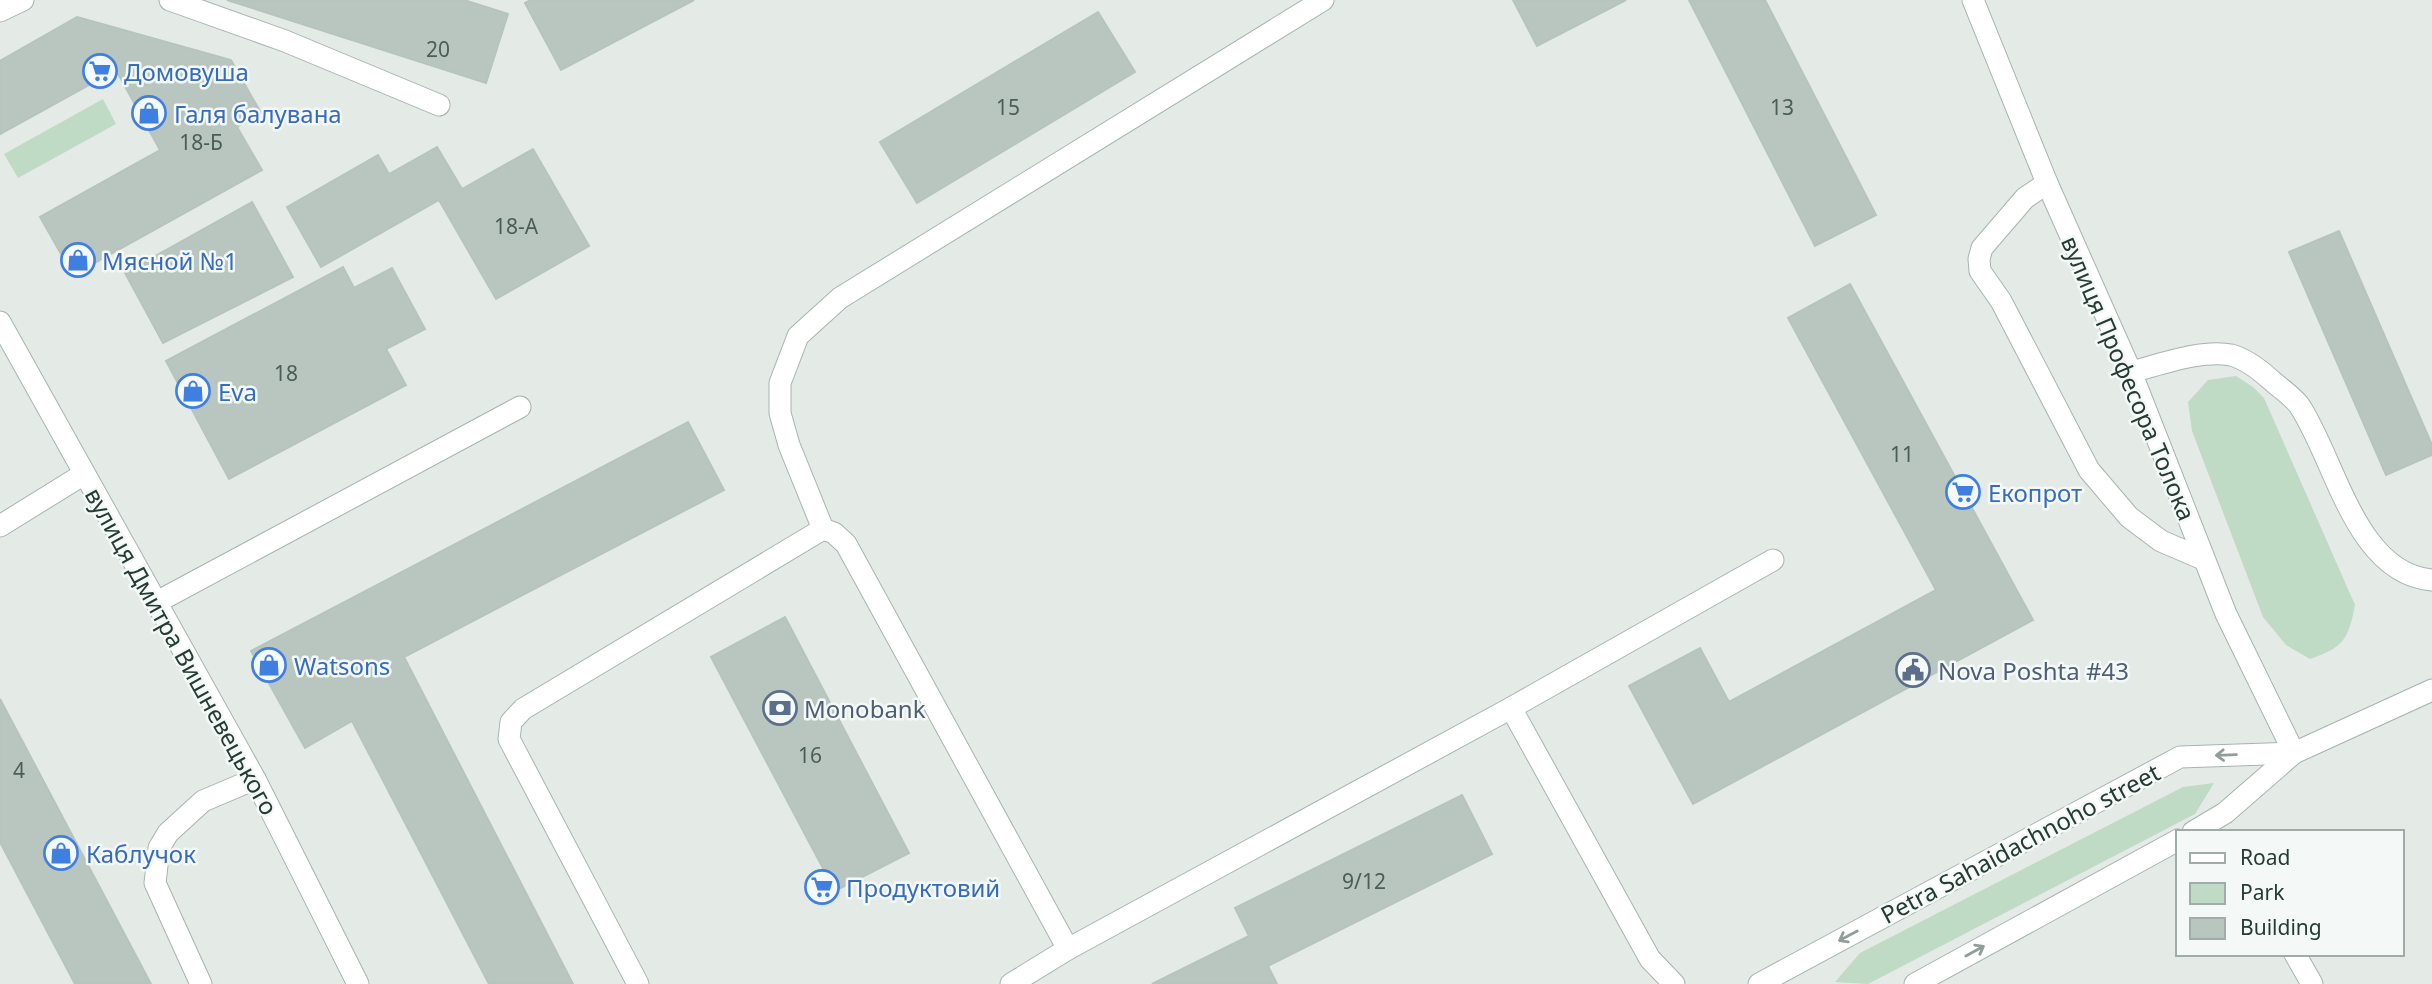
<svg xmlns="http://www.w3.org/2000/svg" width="2432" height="984" font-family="'Noto Sans',sans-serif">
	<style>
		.green { fill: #bfdac5 }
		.building { fill: #b9c6c0; stroke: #b7c4be; stroke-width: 2 }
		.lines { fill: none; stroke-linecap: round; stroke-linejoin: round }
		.minor-casing { stroke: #a7b3ae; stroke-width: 23 }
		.minor { stroke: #fff; stroke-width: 21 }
		.oneway { stroke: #929d9a }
		.labels { text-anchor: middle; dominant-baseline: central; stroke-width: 5; stroke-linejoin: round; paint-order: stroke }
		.number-label { font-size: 21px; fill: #4a5e57 }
		.shop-label { font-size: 24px; fill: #366cbe; stroke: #f4f8f6; text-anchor: start }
		.street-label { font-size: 24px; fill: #253b34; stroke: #f4f8f6 }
		.service-label { font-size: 24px; fill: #4e5e75; stroke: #f4f8f6; text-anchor: start }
	</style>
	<rect width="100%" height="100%" fill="#e4ebe7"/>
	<g class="green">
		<path d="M103 99 116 124 18 178 4 154Z"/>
		<path d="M2236 376 2253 387 2264 398 2355 605C2348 640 2344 647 2310 659L2286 645 2263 617 2192 431 2188 402 2208 380Z"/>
		<path d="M2214 783 2195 814 1868 984 1835 982 1860 953 2183 787Z"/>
	</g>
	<g class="building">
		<path d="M227 0H464L508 14 486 83Z"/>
		<path d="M531 0H694L561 70 525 3Z"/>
		<path d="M1513 0H1626L1537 46Z"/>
		<path d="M1689 0H1765L1876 215 1815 246Z"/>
		<path d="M1098 12 1135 72 917 203 880 142Z"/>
		<path d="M77 17 231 60 261 113 237 127 262 170 73 275 40 217 160 150 116 70 0 134V61Z"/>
		<path d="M437 147 462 189 533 149 589 246 496 299 439 200 321 267 287 207 378 155 389 174Z"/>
		<path d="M252 202 293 277 163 343 125 273Z"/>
		<path d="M2339 231 2432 445V455L2386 475 2289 252Z"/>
		<path d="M343 267 354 288 392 268 425 329 386 349 406 385 229 479 166 361Z"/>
		<path d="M1850 284 2033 620 1693 804 1629 686 1700 648 1729 702 1936 590 1788 318Z"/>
		<path d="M688 422 724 490 404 657 573 984H489L352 721 305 748 251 651Z"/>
		<path d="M785 617 909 853 835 891 711 657Z"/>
		<path d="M0 699 151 984H75L0 842Z"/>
		<path d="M1462 795 1492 854 1268 966 1277 984H1152L1249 936 1235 908Z"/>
	</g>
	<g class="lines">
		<g class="minor-casing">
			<g id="minor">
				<path d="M170 0 285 41 439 105"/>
				<path d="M1973 0 2047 183 2131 372 2226 614 2294 753"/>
				<path d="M0 11 23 0"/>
				<path d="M2047 183 2025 198 1982 248 1979 259 1980 271 2001 301 2089 470 2129 517 2161 541 2203 559"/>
				<path d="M0 322 255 779 358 984"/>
				<path d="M2131 372C2159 365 2202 349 2231 355 2246 359 2260 370 2271 380 2280 388 2292 396 2299 405 2335 458 2355 574 2432 580"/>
				<path d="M0 526 84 474"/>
				<path d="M157 602 520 407"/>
				<path d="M2193 832 2225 813 2294 753 2432 690"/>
				<path d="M1068 949 846 544 834 533 823 529 789 445 780 413V383L798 336 840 298 1323 0"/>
				<path d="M2295 954 2312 984"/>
				<path d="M201 984 155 883 159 848 168 833 203 801 255 779"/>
				<path d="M638 984 509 739 511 722 523 709 823 529"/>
				<path d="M1011 984 1068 949 1511 708"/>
				<path d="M1674 984 1650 959 1511 708 1773 560"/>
				<path d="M1759 984 2180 757 2294 753"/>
				<path d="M1915 984 2178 840"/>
			</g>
		</g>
		<use href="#minor" class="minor"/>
	</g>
	<defs><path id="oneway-shaft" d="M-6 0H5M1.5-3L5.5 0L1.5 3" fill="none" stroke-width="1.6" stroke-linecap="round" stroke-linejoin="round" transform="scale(1.75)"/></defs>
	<g class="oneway">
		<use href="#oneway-shaft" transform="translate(2226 755) rotate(178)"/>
		<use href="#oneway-shaft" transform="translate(1848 936) rotate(152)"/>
		<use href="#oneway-shaft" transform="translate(1975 951) rotate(-29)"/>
	</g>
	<defs>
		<g id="supermarket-ring" transform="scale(1.75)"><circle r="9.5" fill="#f4f8f6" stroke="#3f7fe0" stroke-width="1.5"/><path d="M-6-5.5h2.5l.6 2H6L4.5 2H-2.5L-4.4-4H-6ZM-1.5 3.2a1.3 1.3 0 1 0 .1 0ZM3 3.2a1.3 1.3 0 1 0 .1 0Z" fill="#3f7fe0"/></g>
		<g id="shop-ring" transform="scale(1.75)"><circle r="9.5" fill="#f4f8f6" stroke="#3f7fe0" stroke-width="1.5"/><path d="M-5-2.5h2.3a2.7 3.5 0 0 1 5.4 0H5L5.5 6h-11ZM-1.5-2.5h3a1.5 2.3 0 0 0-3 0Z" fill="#3f7fe0"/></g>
		<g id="civic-ring" transform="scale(1.75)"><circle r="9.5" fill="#f4f8f6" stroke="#5c6f8a" stroke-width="1.5"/><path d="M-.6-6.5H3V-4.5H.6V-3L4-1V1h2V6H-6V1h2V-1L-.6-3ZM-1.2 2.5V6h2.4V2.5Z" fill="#5c6f8a"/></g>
		<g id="bank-ring" transform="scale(1.75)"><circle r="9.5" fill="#f4f8f6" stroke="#5c6f8a" stroke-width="1.5"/><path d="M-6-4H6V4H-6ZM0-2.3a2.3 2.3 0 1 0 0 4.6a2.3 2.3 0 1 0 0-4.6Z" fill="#5c6f8a"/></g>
	</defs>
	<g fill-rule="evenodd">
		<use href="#supermarket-ring" x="100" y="71"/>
		<use href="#shop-ring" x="149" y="113"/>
		<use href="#shop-ring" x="78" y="260"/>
		<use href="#shop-ring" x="193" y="391"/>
		<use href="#supermarket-ring" x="1963" y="492"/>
		<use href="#shop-ring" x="269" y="665"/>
		<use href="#civic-ring" x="1913" y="670"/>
		<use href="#bank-ring" x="780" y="708"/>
		<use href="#shop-ring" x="61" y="853"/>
		<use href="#supermarket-ring" x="822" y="887"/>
	</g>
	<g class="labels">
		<g class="number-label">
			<text x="438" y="49">20</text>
			<text x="1008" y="107">15</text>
			<text x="1782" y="107">13</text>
			<text x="201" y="142">18-Б</text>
			<text x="516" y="226">18-А</text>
			<text x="286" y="373">18</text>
			<text x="1902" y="454">11</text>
			<text x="810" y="755">16</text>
			<text x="19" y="770">4</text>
			<text x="1364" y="881">9/12</text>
		</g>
		<g class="shop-label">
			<text x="124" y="71">Домовуша</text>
			<text x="174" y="113">Галя балувана</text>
			<text x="102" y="260">Мясной №1</text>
			<text x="218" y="391">Eva</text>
			<text x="1988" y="492">Екопрот</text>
			<text x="294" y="665">Watsons</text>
			<text x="86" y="853">Каблучок</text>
			<text x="846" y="887">Продуктовий</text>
		</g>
		<g class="street-label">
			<text transform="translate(2129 378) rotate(67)">вулиця Професора Толока</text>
			<text transform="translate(182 651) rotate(61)">вулиця Дмитра Вишневецького</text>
			<text transform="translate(2020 843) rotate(-28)">Petra Sahaidachnoho street</text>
		</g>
		<g class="service-label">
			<text x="1938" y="670">Nova Poshta #43</text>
			<text x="804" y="708">Monobank</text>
		</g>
	</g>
	<rect x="2176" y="830" width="228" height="126" fill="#f4f8f6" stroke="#a1aca8" stroke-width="2"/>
	<rect x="2190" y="853" width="35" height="10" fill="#ffffff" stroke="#a1aca8" stroke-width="2"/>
	<text x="2240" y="865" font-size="21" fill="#253b34">Road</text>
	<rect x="2190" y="883" width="35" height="21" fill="#bfdac5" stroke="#a1aca8" stroke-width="2"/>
	<text x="2240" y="900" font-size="21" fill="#253b34">Park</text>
	<rect x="2190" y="918" width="35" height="21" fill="#b9c6c0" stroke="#a1aca8" stroke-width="2"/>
	<text x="2240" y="935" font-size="21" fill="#253b34">Building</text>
</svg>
